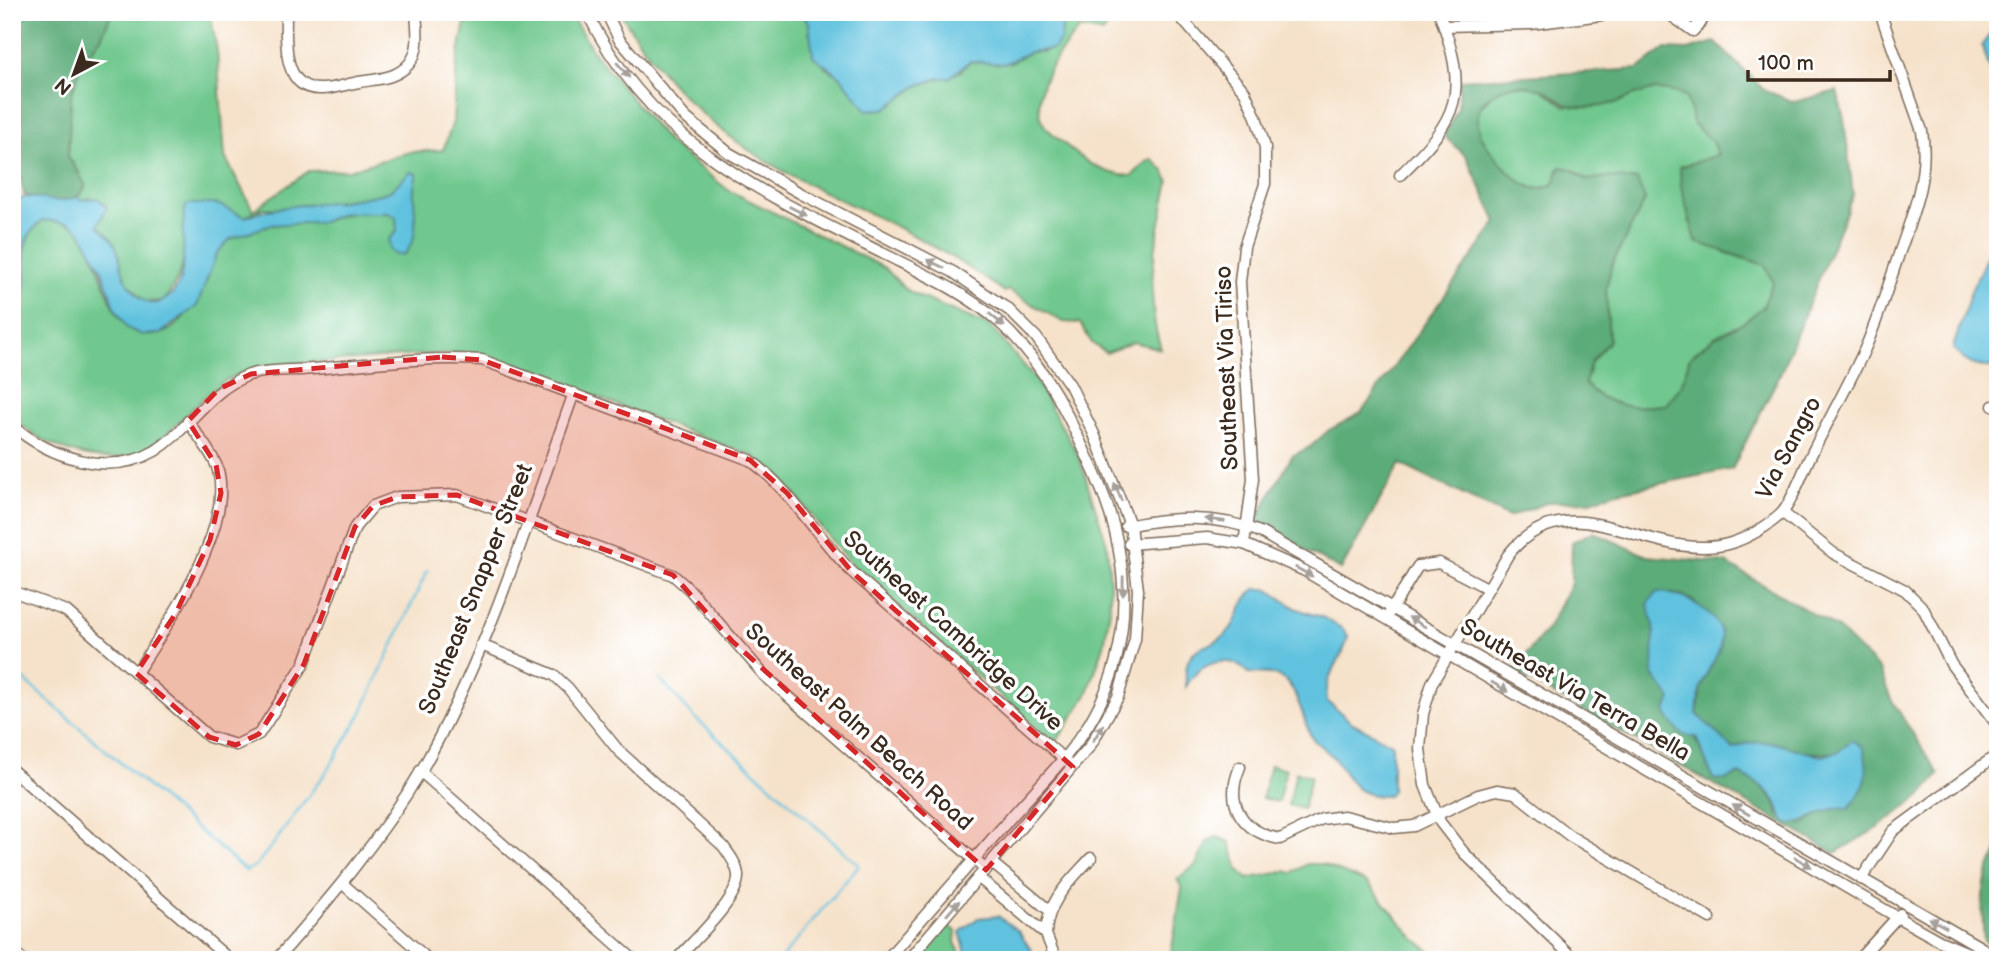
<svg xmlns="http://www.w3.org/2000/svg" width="2010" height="972" font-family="'Balsamiq Sans',sans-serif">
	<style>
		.green { fill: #70c88e; stroke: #567956; stroke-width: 2 }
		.forest { fill: #5cac79; stroke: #4c6b4c; stroke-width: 2; fill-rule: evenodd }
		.water { fill: #61c2df; stroke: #4e767e; stroke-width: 2 }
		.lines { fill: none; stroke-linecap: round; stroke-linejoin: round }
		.stream { stroke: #61c2df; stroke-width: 2.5 }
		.minor-casing { stroke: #7c6a5a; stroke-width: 13 }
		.minor { stroke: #fff; stroke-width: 10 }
		.oneway { fill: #a79f9a }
		.marked { fill: #d62828; fill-opacity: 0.2; stroke: #d62828; stroke-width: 5; stroke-dasharray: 14 9; stroke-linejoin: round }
		.labels { text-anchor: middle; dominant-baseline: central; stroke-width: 7; stroke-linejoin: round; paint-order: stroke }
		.street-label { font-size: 23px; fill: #3b2a1e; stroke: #fff }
	</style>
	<rect width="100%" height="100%" fill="#fff"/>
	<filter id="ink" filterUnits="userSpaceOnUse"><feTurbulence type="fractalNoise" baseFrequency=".0143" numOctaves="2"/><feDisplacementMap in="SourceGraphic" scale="14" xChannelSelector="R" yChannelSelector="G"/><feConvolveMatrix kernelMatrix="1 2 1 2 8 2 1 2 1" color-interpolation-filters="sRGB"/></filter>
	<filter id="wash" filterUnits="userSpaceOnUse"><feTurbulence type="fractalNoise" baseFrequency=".00686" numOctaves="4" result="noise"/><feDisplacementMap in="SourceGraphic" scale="28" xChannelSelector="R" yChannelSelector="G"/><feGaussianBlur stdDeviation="1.57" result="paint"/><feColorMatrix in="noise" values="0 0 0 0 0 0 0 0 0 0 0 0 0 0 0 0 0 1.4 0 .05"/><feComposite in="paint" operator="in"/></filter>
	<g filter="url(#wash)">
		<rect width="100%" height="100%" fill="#f6e2ca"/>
		<g class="green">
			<path d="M112 12H210L217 51 225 157 253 210 309 171 349 170 410 152 443 150 453 122 457 63 467 12H569L595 54 668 142 728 190 885 268 905 289 920 297 990 326 1034 377 1079 457 1107 544 1110 582V609L1104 645 1087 695 1055 744 855 568C820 531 795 485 753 456L484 355C435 351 389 358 340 361 310 363 279 362 250 370 209 381 187 420 154 444 111 476 47 448 12 418V300L26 286C27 256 15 244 43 220 55 221 68 221 78 229 106 255 106 347 159 334 201 323 196 259 231 239 248 229 274 223 293 222 306 221 317 224 330 219 348 213 378 204 397 217V231L389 240 415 234 412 191 417 175 390 191 370 197 285 209 262 208 245 217 183 227C189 256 181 280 163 301L145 302 128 284 120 270 114 243 98 225 107 207 90 198 82 200 76 197 82 193 80 174 68 156 71 95 82 62 101 38Z"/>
			<path d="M620 12H800L809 23V32L825 67 840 76 867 110 885 109 917 86 960 72 970 61 1009 63 1030 52H1044L1061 39 1063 12H1118L1103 33 1080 28C1058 54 1026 91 1045 127 1072 150 1094 175 1132 176L1147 161 1152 159 1165 172 1169 182C1156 236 1143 296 1161 349L1133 342 1106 353 1092 343 1080 323 1063 322 1008 290 1005 292C972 269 937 247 901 229 844 200 783 177 732 138 685 104 650 62 620 12Z"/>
			<path d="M1515 85 1540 88 1565 106 1617 103 1638 92 1665 88 1686 96 1694 125 1711 140 1718 155 1680 167 1689 221 1724 252 1765 265 1773 282 1763 307 1744 322 1713 338 1690 357 1681 386 1665 405C1634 408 1607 408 1585 384L1591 362 1609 341 1606 288 1612 264 1645 200 1608 177 1587 180 1572 169H1558L1554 185C1547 186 1542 190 1533 188 1513 182 1481 149 1477 128 1476 123 1477 117 1477 111L1497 89Z"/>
			<path d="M1270 765 1286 769 1278 802 1262 798Z"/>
			<path d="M1296 772 1311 776 1303 809 1288 805Z"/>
			<path d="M1217 837 1230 842 1238 869 1248 879 1286 871 1292 873 1307 864H1322L1368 883 1413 937 1440 960H1170L1182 888 1177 879 1196 865 1208 841Z"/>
			<path d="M946 924 956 931 955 942 963 960H915Z"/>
		</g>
		<g class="forest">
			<path d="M12 12H112L101 38 82 62 71 95 68 156 86 186C71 211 47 199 24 195L12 140Z"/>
			<path d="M1715 42 1764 90 1794 102 1837 91 1844 119 1853 195 1781 372 1732 469 1614 493 1591 501 1549 502 1509 517 1400 464 1341 570 1254 523 1292 456 1310 447 1329 430 1361 413 1497 222 1466 156 1444 136 1458 108 1460 80 1638 69 1665 49 1688 50ZM1515 85C1523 86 1535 86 1542 89 1564 101 1563 109 1592 107 1633 105 1639 79 1686 96L1694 125 1711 140 1718 155 1680 167 1681 187 1696 242 1765 265 1773 282 1763 307 1744 322 1713 338 1690 357 1681 386 1665 405C1634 408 1607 408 1585 384L1591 362 1609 341 1606 288 1612 264 1645 200 1637 180 1607 177 1587 180 1572 169 1561 167 1554 184C1547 186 1542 190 1534 188 1522 185 1511 174 1503 165 1472 134 1463 98 1515 85Z"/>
			<path d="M1593 532 1647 556 1726 563 1837 628 1879 669 1891 699 1939 775 1923 794 1879 827 1835 853 1513 671 1548 628 1571 583 1572 542ZM1657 592C1701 594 1703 610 1721 645L1701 687 1697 715 1733 749C1769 734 1804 760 1837 752L1832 807 1802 824 1779 816C1776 795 1758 782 1739 774L1725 780 1713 779C1699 742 1680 704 1653 675Z"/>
			<path d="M1998 850V949L1984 941C1981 903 1980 884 1998 850Z"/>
		</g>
		<g class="water">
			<path d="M800 12H1063L1061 39 1053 49 1030 52 1004 64 970 61 949 78H939L917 86 885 109 867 110 840 76 813 56 809 23Z"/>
			<path d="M1998 23V94L1982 45Z"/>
			<path d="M410 172 417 174C407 201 426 229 405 254L396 255 390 250 389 240 397 231 396 217 388 213H344L322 222 270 225 230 239 217 253 197 306 160 334 142 335 127 328 116 310 101 268 80 231 69 223 43 220C15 243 27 256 26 286L12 300V201C39 190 48 208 76 197L82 200 98 198 107 207 98 225C103 231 109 235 113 241 122 254 119 272 130 286 137 295 147 308 160 302 198 286 175 232 187 204H217L245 217C287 201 336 206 380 194L390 191Z"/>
			<path d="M1998 214V367C1977 368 1966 365 1953 348L1971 291 1993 243Z"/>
			<path d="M1255 589H1267L1297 609 1324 618 1343 629 1348 637C1343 661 1323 675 1327 701L1351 722 1392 744V791L1388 796C1349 796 1353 779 1331 755 1325 749 1315 743 1311 736 1305 723 1298 694 1288 683 1277 671 1262 674 1248 673 1227 651 1198 664 1186 687 1182 637 1210 654 1229 631 1240 618 1240 600 1255 589Z"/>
			<path d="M1657 592C1682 593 1729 614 1720 647 1716 661 1705 673 1701 687 1698 695 1698 706 1697 714L1733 749 1747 743 1771 742 1821 756 1837 752 1852 740 1863 747C1871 774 1866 789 1848 809 1823 805 1813 823 1789 824 1781 817 1781 815 1778 806 1772 791 1753 780 1739 774L1725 780 1713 779 1696 737C1680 738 1673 725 1665 712L1671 699 1653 675 1654 626 1648 604Z"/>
			<path d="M998 916 1018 931 1038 960H968L960 932 978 918Z"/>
		</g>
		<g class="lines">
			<g class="stream">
				<path d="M12 675 23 679 246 871 256 865 274 843 329 768 360 716 427 571"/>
				<path d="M660 679 693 716 859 865 780 960"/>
			</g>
		</g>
	</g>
	<g filter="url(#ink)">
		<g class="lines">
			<g class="minor-casing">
				<g id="minor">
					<path d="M286 12C286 39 281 91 322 89 334 89 347 84 359 82 377 79 396 79 409 64 421 50 417 30 416 12"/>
					<path d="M587 12C649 142 762 193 884 254 924 274 967 293 1000 323 1046 365 1070 418 1095 474 1129 551 1137 638 1094 715 1074 752 1041 783 1013 815 971 863 929 911 886 960"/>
					<path d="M606 12 619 39 685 117 729 153 800 193 953 272 1009 310 1036 337 1070 385 1094 434 1130 525 1138 590 1135 639 1118 697 1090 746 908 960"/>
					<path d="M1176 12 1245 92 1256 117 1265 147V184L1244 247 1240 282 1253 479 1244 544"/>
					<path d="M1666 12 1693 31 1709 12"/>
					<path d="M1444 26 1531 24 1625 12"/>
					<path d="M1400 175C1460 117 1469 94 1439 12"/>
					<path d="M1993 406 1998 407"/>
					<path d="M12 425C49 457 109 478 155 451 190 429 208 390 249 375 268 369 293 371 313 369 369 364 425 356 482 360L750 460C791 490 816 536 852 572L1066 761"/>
					<path d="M1783 513 1833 553 1905 590 1923 608 1951 664 1998 726"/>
					<path d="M1126 526C1171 517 1217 514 1260 532L1982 948 1995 960"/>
					<path d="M1129 544 1207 538 1244 544 1303 570 1897 917 1940 941 1985 960"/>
					<path d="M12 591 66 611 209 737 236 745 259 734 304 664 355 527 373 506 397 497 457 495 673 575 690 590 764 675 986 870"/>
					<path d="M1390 612 1418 566 1439 563 1487 588"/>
					<path d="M481 645 554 675 568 688 618 750 723 846C729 854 737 864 738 875 740 899 692 942 676 960"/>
					<path d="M136 673C168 625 236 525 217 467 211 451 197 435 188 421"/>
					<path d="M1240 767C1224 804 1242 832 1280 839L1322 819 1344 816 1394 828 1414 826 1478 795 1497 790 1515 793 1570 836 1710 918"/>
					<path d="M12 770 230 960"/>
					<path d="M420 771 634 960"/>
					<path d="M992 863 1050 911"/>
					<path d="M979 878 1046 934 1056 960"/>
					<path d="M1861 879 1893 831 1998 754"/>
					<path d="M343 884 429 960"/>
					<path d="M1046 934C1047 901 1070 881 1091 858"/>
					<path d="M12 950 23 960"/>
					<path d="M276 960C329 900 380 840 421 771 488 654 528 520 574 393"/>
					<path d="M1575 960 1464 853 1440 822 1425 785 1420 749 1423 714 1432 683 1508 555C1571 475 1653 567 1731 543 1748 538 1768 526 1781 514 1792 503 1804 468 1812 453 1830 417 1851 381 1867 344 1879 315 1889 284 1899 254 1913 213 1929 175 1922 131L1880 12"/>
					<path d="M1858 960 1900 914"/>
				</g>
			</g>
			<use href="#minor" class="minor"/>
		</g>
		<defs><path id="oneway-solid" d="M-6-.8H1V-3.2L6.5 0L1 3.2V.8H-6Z" transform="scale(1.75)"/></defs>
		<g class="oneway">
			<use href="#oneway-solid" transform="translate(623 70) rotate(50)"/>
			<use href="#oneway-solid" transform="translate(798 211) rotate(27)"/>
			<use href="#oneway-solid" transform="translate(936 264) rotate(-154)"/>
			<use href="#oneway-solid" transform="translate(997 320) rotate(40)"/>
			<use href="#oneway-solid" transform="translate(1118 492) rotate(-112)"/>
			<use href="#oneway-solid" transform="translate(1215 520) rotate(-173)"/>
			<use href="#oneway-solid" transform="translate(1304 572) rotate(28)"/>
			<use href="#oneway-solid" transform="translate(1123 586) rotate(91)"/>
			<use href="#oneway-solid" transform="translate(1417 622) rotate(-149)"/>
			<use href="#oneway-solid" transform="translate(1500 687) rotate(30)"/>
			<use href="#oneway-solid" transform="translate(1098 733) rotate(-58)"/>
			<use href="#oneway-solid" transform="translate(1741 810) rotate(-150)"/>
			<use href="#oneway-solid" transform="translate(1803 862) rotate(30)"/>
			<use href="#oneway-solid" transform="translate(953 908) rotate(-49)"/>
			<use href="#oneway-solid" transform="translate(1938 923) rotate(-151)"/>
		</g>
	</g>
	<path class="marked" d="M442 357 482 360 750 460 787 493 852 572 1073 767 986 870 732 641 673 575 457 495 397 497 373 506 355 527 304 664 259 734 236 745 209 737 136 673 176 613 210 540 221 493 216 465 188 421 219 389 251 374Z"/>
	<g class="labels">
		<g class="street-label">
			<text transform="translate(1227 368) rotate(-92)">Southeast Via Tiriso</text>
			<text transform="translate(1789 448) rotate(-62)">Via Sangro</text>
			<text transform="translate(476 589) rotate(-68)">Southeast Snapper Street</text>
			<text transform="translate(953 631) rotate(42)">Southeast Cambridge Drive</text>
			<text transform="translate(1575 690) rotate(30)">Southeast Via Terra Bella</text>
			<text transform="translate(859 727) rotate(42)">Southeast Palm Beach Road</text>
		</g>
	</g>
	<rect width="2010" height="972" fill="none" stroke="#fff" stroke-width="42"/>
	<g transform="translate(74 74) rotate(221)" stroke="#ffffff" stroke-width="5" paint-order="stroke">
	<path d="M0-5L12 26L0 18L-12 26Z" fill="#3b2a1e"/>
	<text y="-10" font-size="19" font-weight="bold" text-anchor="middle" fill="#3b2a1e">N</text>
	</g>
	<path d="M1748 70v10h142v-10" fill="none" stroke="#3b2a1e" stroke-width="3.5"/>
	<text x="1758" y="70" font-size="21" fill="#3b2a1e" stroke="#ffffff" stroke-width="5" paint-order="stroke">100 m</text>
</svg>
